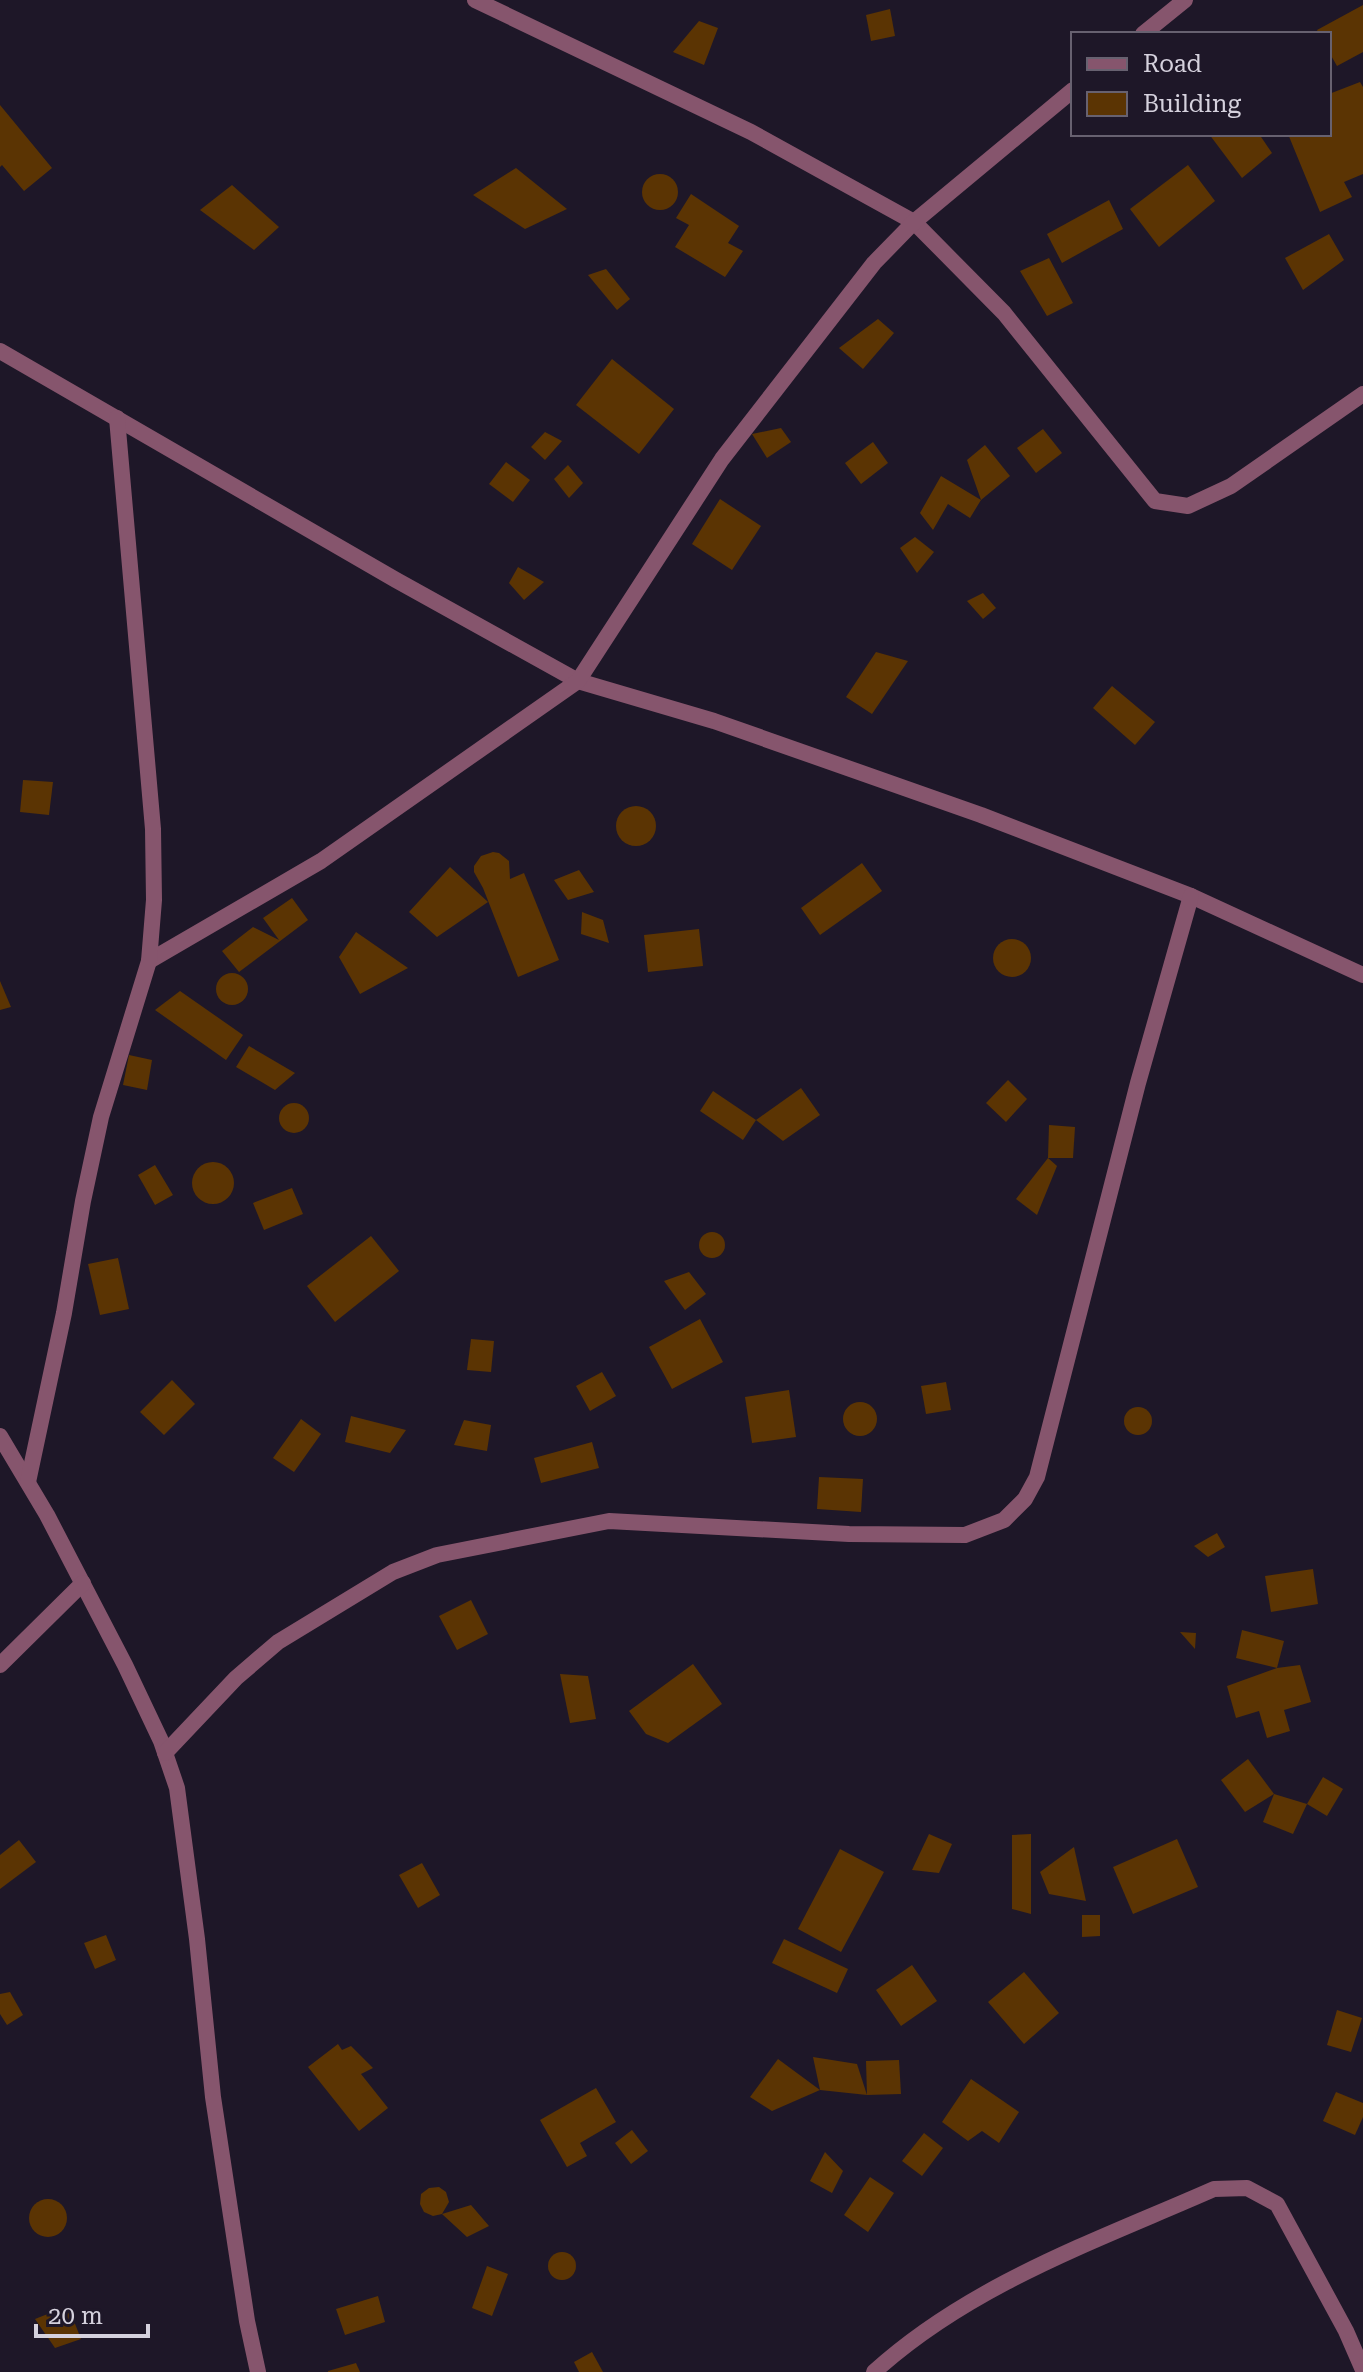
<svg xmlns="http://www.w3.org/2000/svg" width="1363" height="2372" font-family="'Roboto Serif',serif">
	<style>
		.building { fill: #5b3403 }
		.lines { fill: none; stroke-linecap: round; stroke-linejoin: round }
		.minor { stroke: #86556d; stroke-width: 16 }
	</style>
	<rect width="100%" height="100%" fill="#1e1728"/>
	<g class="building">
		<path d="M1363 5V52L1337 66 1329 52V34H1319L1317 30Z"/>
		<path d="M890 9 895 36 871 41 866 15Z"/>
		<path d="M699 21 718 28 704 65 673 52Z"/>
		<path d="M1360 82 1363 87V174L1344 182 1352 197 1320 212 1288 134H1329V94Z"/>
		<path d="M0 105 52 168 24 191 2 165 0 167Z"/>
		<path d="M1209 134H1259L1272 153 1242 178Z"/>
		<path d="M1188 165 1215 201 1159 247 1130 209Z"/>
		<path d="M516 168 567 209 525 229 473 195Z"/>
		<circle cx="660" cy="192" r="18"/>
		<path d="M232 185 279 227 254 250 200 210Z"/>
		<path d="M691 194 739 226 728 243 743 251 725 277 675 247 689 225 676 218Z"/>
		<path d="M1109 200 1123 229 1062 263 1047 234Z"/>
		<path d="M1329 234 1344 260 1303 290 1285 258Z"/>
		<path d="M1049 258 1073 303 1047 316 1020 271Z"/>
		<path d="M606 269 630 299 617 310 588 275Z"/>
		<path d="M878 319 894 333 863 369 839 348Z"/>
		<path d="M612 359 674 409 639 454 576 405Z"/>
		<path d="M781 428 791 442 767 458 752 434Z"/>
		<path d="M1043 429 1062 453 1036 473 1017 448Z"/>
		<path d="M545 432 562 441 545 460 531 447Z"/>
		<path d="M873 442 888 463 861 484 845 463Z"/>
		<path d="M985 445 1010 476 981 500 967 460Z"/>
		<path d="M506 462 530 480 513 502 489 484Z"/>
		<path d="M568 465 583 483 569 498 554 479Z"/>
		<path d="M941 476 981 500 970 518 948 504 933 530 920 513Z"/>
		<path d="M720 499 761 526 732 570 692 544Z"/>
		<path d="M915 537 934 552 917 573 900 548Z"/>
		<path d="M518 567 544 582 524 600 509 583Z"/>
		<path d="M983 593 996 608 983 619 967 601Z"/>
		<path d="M876 652 908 661 872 714 846 697Z"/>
		<path d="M1112 686 1155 722 1135 745 1093 708Z"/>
		<path d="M23 780 53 782 49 815 20 812Z"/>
		<circle cx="636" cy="826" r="20"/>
		<path d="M493 852 499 853 509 861 510 879 524 873 559 960 518 977 483 888 474 872V866L481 856Z"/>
		<path d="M862 863 882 891 820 935 801 908Z"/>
		<path d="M450 867 488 902 437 937 409 912Z"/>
		<path d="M579 870 594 892 568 900 554 880Z"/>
		<path d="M292 898 308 920 239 972 222 951 253 927 279 940 263 918Z"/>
		<path d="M582 912 603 920 609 943 581 934Z"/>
		<path d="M699 929 703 966 648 972 644 935Z"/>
		<path d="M356 932 408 968 360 994 339 957Z"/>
		<circle cx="1012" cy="958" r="19"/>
		<circle cx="232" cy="989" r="16"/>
		<path d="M0 981 11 1007 0 1010Z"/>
		<path d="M180 991 243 1035 226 1060 155 1010Z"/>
		<path d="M249 1046 295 1073 275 1090 236 1067Z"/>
		<path d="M129 1055 152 1060 147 1090 123 1085Z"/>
		<path d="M1008 1080 1027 1099 1006 1122 986 1103Z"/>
		<path d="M801 1088 820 1115 783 1141 756 1120Z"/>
		<path d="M713 1091 756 1120 743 1140 700 1111Z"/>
		<circle cx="294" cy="1118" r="15"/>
		<path d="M1049 1125 1075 1127 1073 1158H1048Z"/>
		<path d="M1048 1158 1057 1166 1037 1215 1016 1199Z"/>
		<circle cx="213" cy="1183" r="21"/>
		<path d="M155 1165 173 1195 155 1205 138 1175Z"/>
		<path d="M292 1188 303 1214 264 1230 253 1203Z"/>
		<circle cx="712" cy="1245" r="13"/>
		<path d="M371 1236 399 1271 335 1322 307 1286Z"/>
		<path d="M118 1258 129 1309 100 1315 88 1264Z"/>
		<path d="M689 1272 706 1294 685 1310 664 1281Z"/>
		<path d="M700 1319 723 1362 672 1389 649 1347Z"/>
		<path d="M471 1339 494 1341 491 1372 467 1370Z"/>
		<path d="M602 1372 616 1396 590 1411 576 1386Z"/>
		<path d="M172 1380 195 1404 164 1435 140 1412Z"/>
		<path d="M946 1382 951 1410 926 1414 921 1386Z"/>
		<path d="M789 1390 796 1437 752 1443 745 1397Z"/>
		<circle cx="860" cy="1419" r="17"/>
		<circle cx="1138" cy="1421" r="14"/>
		<path d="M351 1416 406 1430 390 1453 345 1442Z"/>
		<path d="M301 1419 321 1434 294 1472 273 1458Z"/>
		<path d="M464 1420 491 1425 487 1451 454 1445Z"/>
		<path d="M592 1442 599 1468 541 1483 534 1458Z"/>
		<path d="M819 1477 863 1479 861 1512 817 1509Z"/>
		<path d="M1217 1533 1225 1547 1208 1557 1194 1546Z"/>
		<path d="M1313 1569 1318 1604 1271 1612 1265 1576Z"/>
		<path d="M471 1600 488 1634 457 1650 439 1616Z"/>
		<path d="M1242 1630 1284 1641 1277 1668 1236 1658Z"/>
		<path d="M1180 1632 1196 1633 1195 1649Z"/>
		<path d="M693 1664 722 1704 668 1743 646 1734 629 1711Z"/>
		<path d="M1300 1665 1311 1702 1284 1710 1290 1731 1267 1738 1259 1711 1236 1718 1227 1686 1277 1668Z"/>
		<path d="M560 1674 588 1676 596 1719 570 1723Z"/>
		<path d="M1248 1759 1274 1794 1245 1812 1221 1780Z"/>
		<path d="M1323 1777 1343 1789 1327 1816 1307 1804Z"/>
		<path d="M1274 1794 1307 1804 1293 1834 1263 1822Z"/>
		<path d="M929 1834 952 1844 939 1873 912 1870Z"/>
		<path d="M1031 1834V1914L1012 1909V1835Z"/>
		<path d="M1177 1839 1198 1887 1133 1914 1113 1867Z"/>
		<path d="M19 1840 36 1862 0 1889V1855Z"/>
		<path d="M1074 1847 1086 1901 1049 1894 1040 1872Z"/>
		<path d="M840 1849 884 1872 841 1952 798 1929Z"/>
		<path d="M422 1863 440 1895 418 1908 399 1875Z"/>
		<path d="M1082 1915H1100V1936L1082 1937Z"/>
		<path d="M106 1935 116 1960 95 1969 84 1943Z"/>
		<path d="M784 1939 848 1969 837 1993 772 1963Z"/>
		<path d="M912 1965 937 2001 901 2026 876 1990Z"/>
		<path d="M1024 1972 1059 2013 1024 2044 988 2002Z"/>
		<path d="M10 1992 23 2015 7 2025 0 2014V1994Z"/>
		<path d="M1337 2010 1362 2018 1351 2052 1327 2045Z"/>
		<path d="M338 2044 342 2050 351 2046 373 2068 361 2074 388 2108 359 2131 308 2067Z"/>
		<path d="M813 2057 857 2064 867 2095 820 2090Z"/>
		<path d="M778 2059 820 2090 772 2111 750 2097Z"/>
		<path d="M899 2060 901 2094 867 2095 866 2061Z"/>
		<path d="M971 2079 1019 2112 999 2143 982 2131 968 2141 942 2122Z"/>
		<path d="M596 2088 616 2122 580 2143 587 2156 567 2167 540 2120Z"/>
		<path d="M1336 2092 1363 2103V2117L1355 2135 1323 2121Z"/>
		<path d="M632 2130 648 2151 631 2164 615 2143Z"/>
		<path d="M924 2133 943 2148 922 2176 902 2161Z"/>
		<path d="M825 2152 843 2171 832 2193 810 2181Z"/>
		<path d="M870 2177 894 2193 868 2232 844 2215Z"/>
		<path d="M439 2187 446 2192 449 2202 442 2214 471 2205 489 2226 467 2237 442 2214 433 2216 424 2212 420 2204 421 2194 429 2188Z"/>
		<circle cx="48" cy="2218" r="19"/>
		<circle cx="562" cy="2266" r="14"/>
		<path d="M487 2266 508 2274 492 2316 472 2308Z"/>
		<path d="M378 2296 385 2322 345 2335 336 2309Z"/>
		<path d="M68 2306 81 2339 55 2348 35 2319Z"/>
		<path d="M592 2352 603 2372H579L574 2362Z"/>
		<path d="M356 2363 360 2372H328V2371Z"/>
	</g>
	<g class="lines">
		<g class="minor">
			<path d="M475 0 751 132 914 222 1004 313 1155 501 1188 506 1231 486 1363 394"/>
			<path d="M1143 34 1185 0"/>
			<path d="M0 351 396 580 578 681 714 721 981 815 1191 896 1363 975"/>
			<path d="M149 961 321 861 578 681 722 459 874 263 914 222 1073 90"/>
			<path d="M0 1436 47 1515 125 1665 161 1741 177 1788 197 1939 213 2097 247 2321 258 2372"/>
			<path d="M28 1482 64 1313 83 1201 101 1117 149 961 154 900 153 829 117 418"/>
			<path d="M0 1665 83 1583"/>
			<path d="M165 1753 236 1678 278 1642 393 1572 437 1555 609 1521 849 1534 965 1535 1004 1520 1025 1499 1037 1477 1138 1083 1191 896"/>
			<path d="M874 2372C971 2284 1096 2241 1214 2189L1247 2188 1277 2204 1346 2331 1363 2370"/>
		</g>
	</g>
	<rect x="1071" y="32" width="260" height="104" fill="#1e1728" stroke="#676170" stroke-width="2"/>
	<rect x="1087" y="58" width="40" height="12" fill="#86556d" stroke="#676170" stroke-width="2"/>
	<text x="1143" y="72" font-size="24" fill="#d5d1dd">Road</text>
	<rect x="1087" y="92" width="40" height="24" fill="#5b3403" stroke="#676170" stroke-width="2"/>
	<text x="1143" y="112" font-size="24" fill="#d5d1dd">Building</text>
	<path d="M36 2324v12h112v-12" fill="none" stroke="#d5d1dd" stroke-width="4"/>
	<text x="48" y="2324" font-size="24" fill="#d5d1dd" stroke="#1e1728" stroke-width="6" paint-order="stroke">20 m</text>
</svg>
